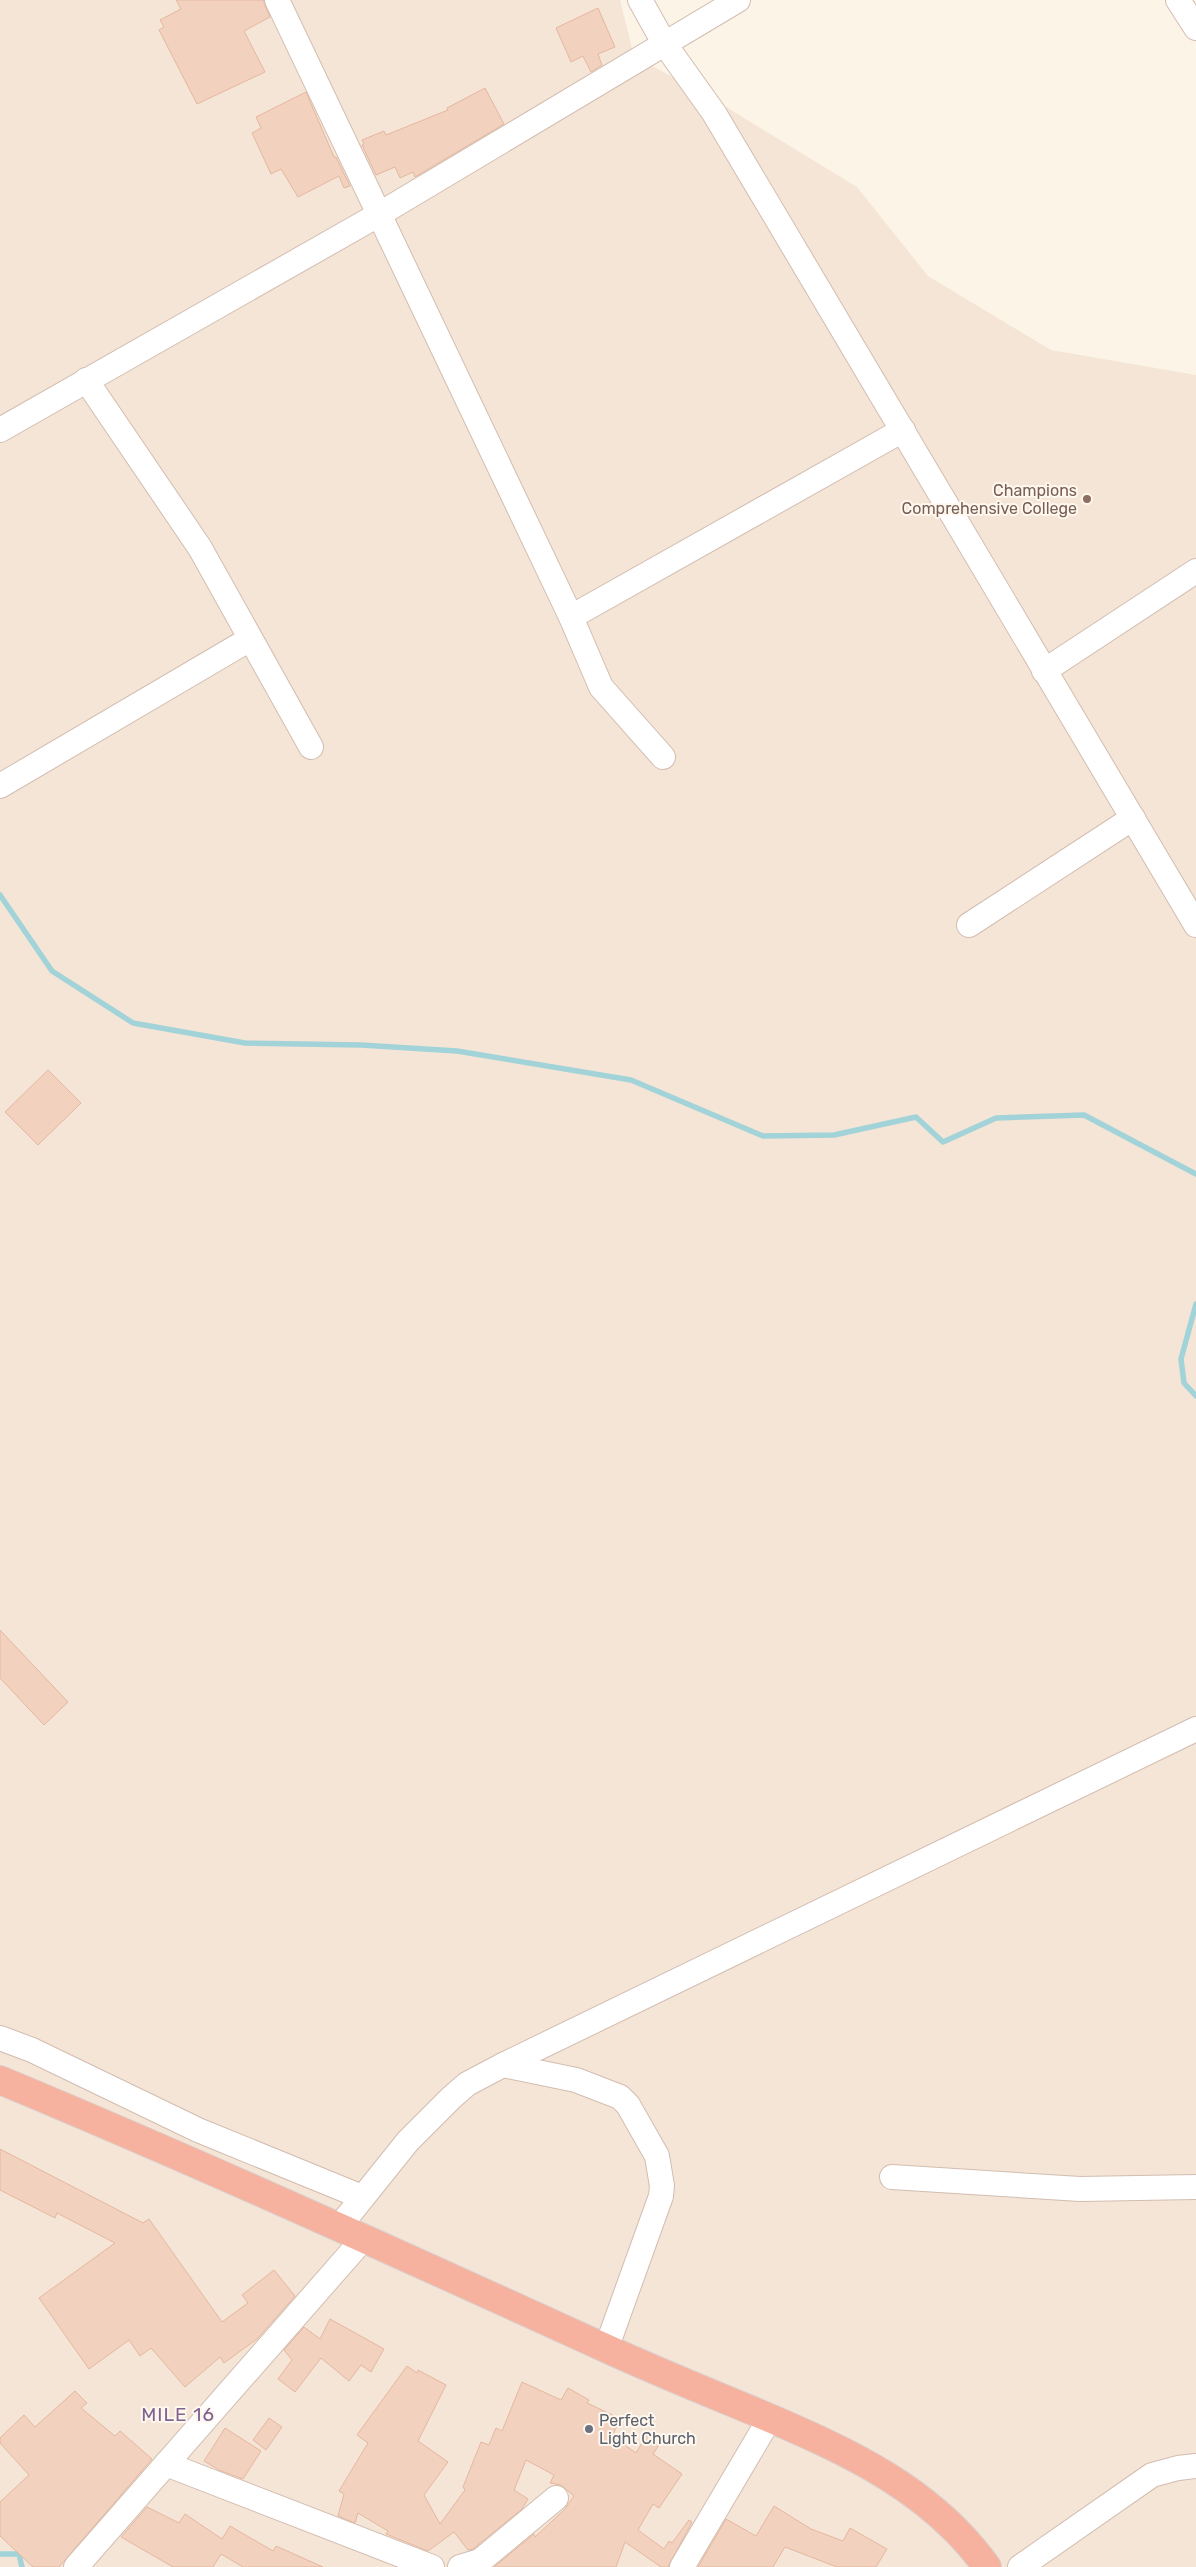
<svg xmlns="http://www.w3.org/2000/svg" width="1196" height="2567" font-family="Rubik,sans-serif">
	<style>
		.residential { fill: #f5e5d6 }
		.lines { fill: none; stroke-linecap: round; stroke-linejoin: round }
		.stream { stroke: #a2d3d9; stroke-width: 5.5 }
		.building { fill: #f2d1bf; stroke: #e5b79f }
		.minor-casing { stroke: #d2bdb0; stroke-width: 26 }
		.highway-casing { stroke: #d9d1cd; stroke-width: 30 }
		.minor { stroke: #fff; stroke-width: 24 }
		.highway { stroke: #f7b29f; stroke-width: 28 }
		.education-dot { fill: #8d6e63; stroke: #fff8ef; stroke-width: 2 }
		.worship-dot { fill: #6b7280; stroke: #fff8ef; stroke-width: 2 }
		.labels { text-anchor: middle; dominant-baseline: central; stroke-width: 4; stroke-linejoin: round; paint-order: stroke }
		.education-label { font-size: 16px; fill: #785e54; stroke: #fff8ef; text-anchor: end }
		.worship-label { font-size: 16px; fill: #5b616d; stroke: #fff8ef; text-anchor: start }
		.quarter-label { font-size: 19px; letter-spacing: 1px; fill: #816393; stroke: #fff8ef }
	</style>
	<rect width="100%" height="100%" fill="#fdf4e8"/>
	<path class="residential" d="M0 0H620L634 56 718 102 857 187 928 276 1051 350 1196 375V2567H0Z"/>
	<g class="lines">
		<g class="stream">
			<path d="M0 895 52 971 133 1023 245 1043 361 1045 457 1051 631 1080 763 1136 834 1135 916 1117 943 1142 996 1118 1084 1115 1196 1174"/>
			<path d="M1196 1304 1181 1359 1184 1383 1196 1396"/>
			<path d="M0 2554H19L22 2567"/>
		</g>
	</g>
	<g class="building">
		<path d="M176 0H263L270 17 244 31 265 72 197 104 159 30 164 27 160 20 181 9Z"/>
		<path d="M598 8 615 47 598 54 602 65 591 72 583 56 571 62 556 28Z"/>
		<path d="M485 88 504 124 415 177 413 172 400 178 395 167 376 175 362 145 364 144 362 140 384 131 386 135 448 110 447 108Z"/>
		<path d="M306 92 334 157H336L350 186 344 188 339 176 298 197 281 169 271 174 252 133 261 128 256 117Z"/>
		<path d="M48 1070 81 1103 38 1145 5 1112Z"/>
		<path d="M0 1630 68 1702 44 1725 0 1678Z"/>
		<path d="M0 2149 143 2223 149 2219 222 2322 248 2303 242 2295 274 2270 295 2296 257 2339 224 2363 220 2357 185 2387 151 2348 140 2356 129 2340 89 2369 39 2298 115 2243 57 2213 55 2218 0 2190Z"/>
		<path d="M330 2319 384 2349 371 2372 361 2365 349 2381 321 2358 295 2392 278 2379 292 2360 284 2350 304 2327 320 2339Z"/>
		<path d="M407 2366 417 2373 418 2370 446 2385 418 2441 448 2462 424 2495 440 2524 465 2490 463 2487 481 2442 489 2445 496 2428 502 2431 522 2382 561 2400 568 2388 589 2400 587 2403 621 2419 612 2436 636 2453 649 2431 663 2439 653 2454 682 2474 659 2508 653 2504 638 2530 664 2549 669 2541 672 2543 689 2520 692 2522 668 2567H661L625 2542 616 2567H494L534 2534 535 2537 565 2509 574 2496 561 2485 550 2483 554 2475 526 2460 514 2490 528 2499 522 2509 473 2549 468 2550 454 2532 428 2551 386 2534 388 2531 358 2513 355 2523 338 2516 344 2494 339 2491 368 2443 357 2435Z"/>
		<path d="M75 2391 87 2403 81 2408 115 2436 120 2431 152 2459 59 2567H33L0 2536V2502L29 2475 0 2443V2438L24 2415 35 2427Z"/>
		<path d="M269 2418 282 2427 266 2450 253 2440Z"/>
		<path d="M225 2428 261 2451 243 2479 219 2470 204 2461Z"/>
		<path d="M774 2506 811 2529 843 2541 850 2528 887 2549 876 2567H837L785 2547 773 2567H698L726 2519 756 2536Z"/>
		<path d="M147 2507 179 2523 185 2514 222 2539 230 2526 273 2551 276 2546 323 2567H243L221 2554 213 2567H173L121 2537Z"/>
	</g>
	<g class="lines">
		<g class="minor-casing">
			<g id="minor">
				<path d="M277 0 571 617 903 430"/>
				<path d="M640 0 664 43 714 113 1196 925"/>
				<path d="M1178 0 1196 28"/>
				<path d="M86 380 200 548 311 747"/>
				<path d="M0 430 378 215 738 0"/>
				<path d="M571 617 601 687 663 757"/>
				<path d="M1044 671 1196 571"/>
				<path d="M0 786 250 639"/>
				<path d="M969 925 1133 818"/>
				<path d="M0 2038 32 2050 198 2130 362 2197"/>
				<path d="M503 2065 576 2080 620 2097 628 2105 657 2156 662 2186 661 2196 606 2349"/>
				<path d="M892 2177 1080 2189 1196 2187"/>
				<path d="M339 2227 408 2141 451 2098 467 2084 503 2065 1196 1729"/>
				<path d="M166 2464 432 2567"/>
				<path d="M76 2567 364 2238"/>
				<path d="M460 2567 480 2561 556 2498"/>
				<path d="M682 2567 770 2418"/>
				<path d="M1020 2567 1152 2475 1178 2468 1196 2466"/>
			</g>
		</g>
		<g class="highway-casing">
			<path id="highway" d="M0 2080C202 2164 401 2255 601 2346 655 2371 710 2393 765 2416 849 2452 932 2490 987 2567"/>
		</g>
		<use href="#minor" class="minor"/>
		<use href="#highway" class="highway"/>
	</g>
	<circle class="education-dot" cx="1087" cy="499" r="5"/>
	<circle class="worship-dot" cx="589" cy="2429" r="5"/>
	<g class="labels">
		<g class="education-label">
			<text x="1077" y="490">Champions<tspan x="1077" dy="18">Comprehensive College</tspan></text>
		</g>
		<g class="worship-label">
			<text x="599" y="2420">Perfect<tspan x="599" dy="18">Light Church</tspan></text>
		</g>
		<g class="quarter-label">
			<text x="178" y="2414">MILE 16</text>
		</g>
	</g>
</svg>
